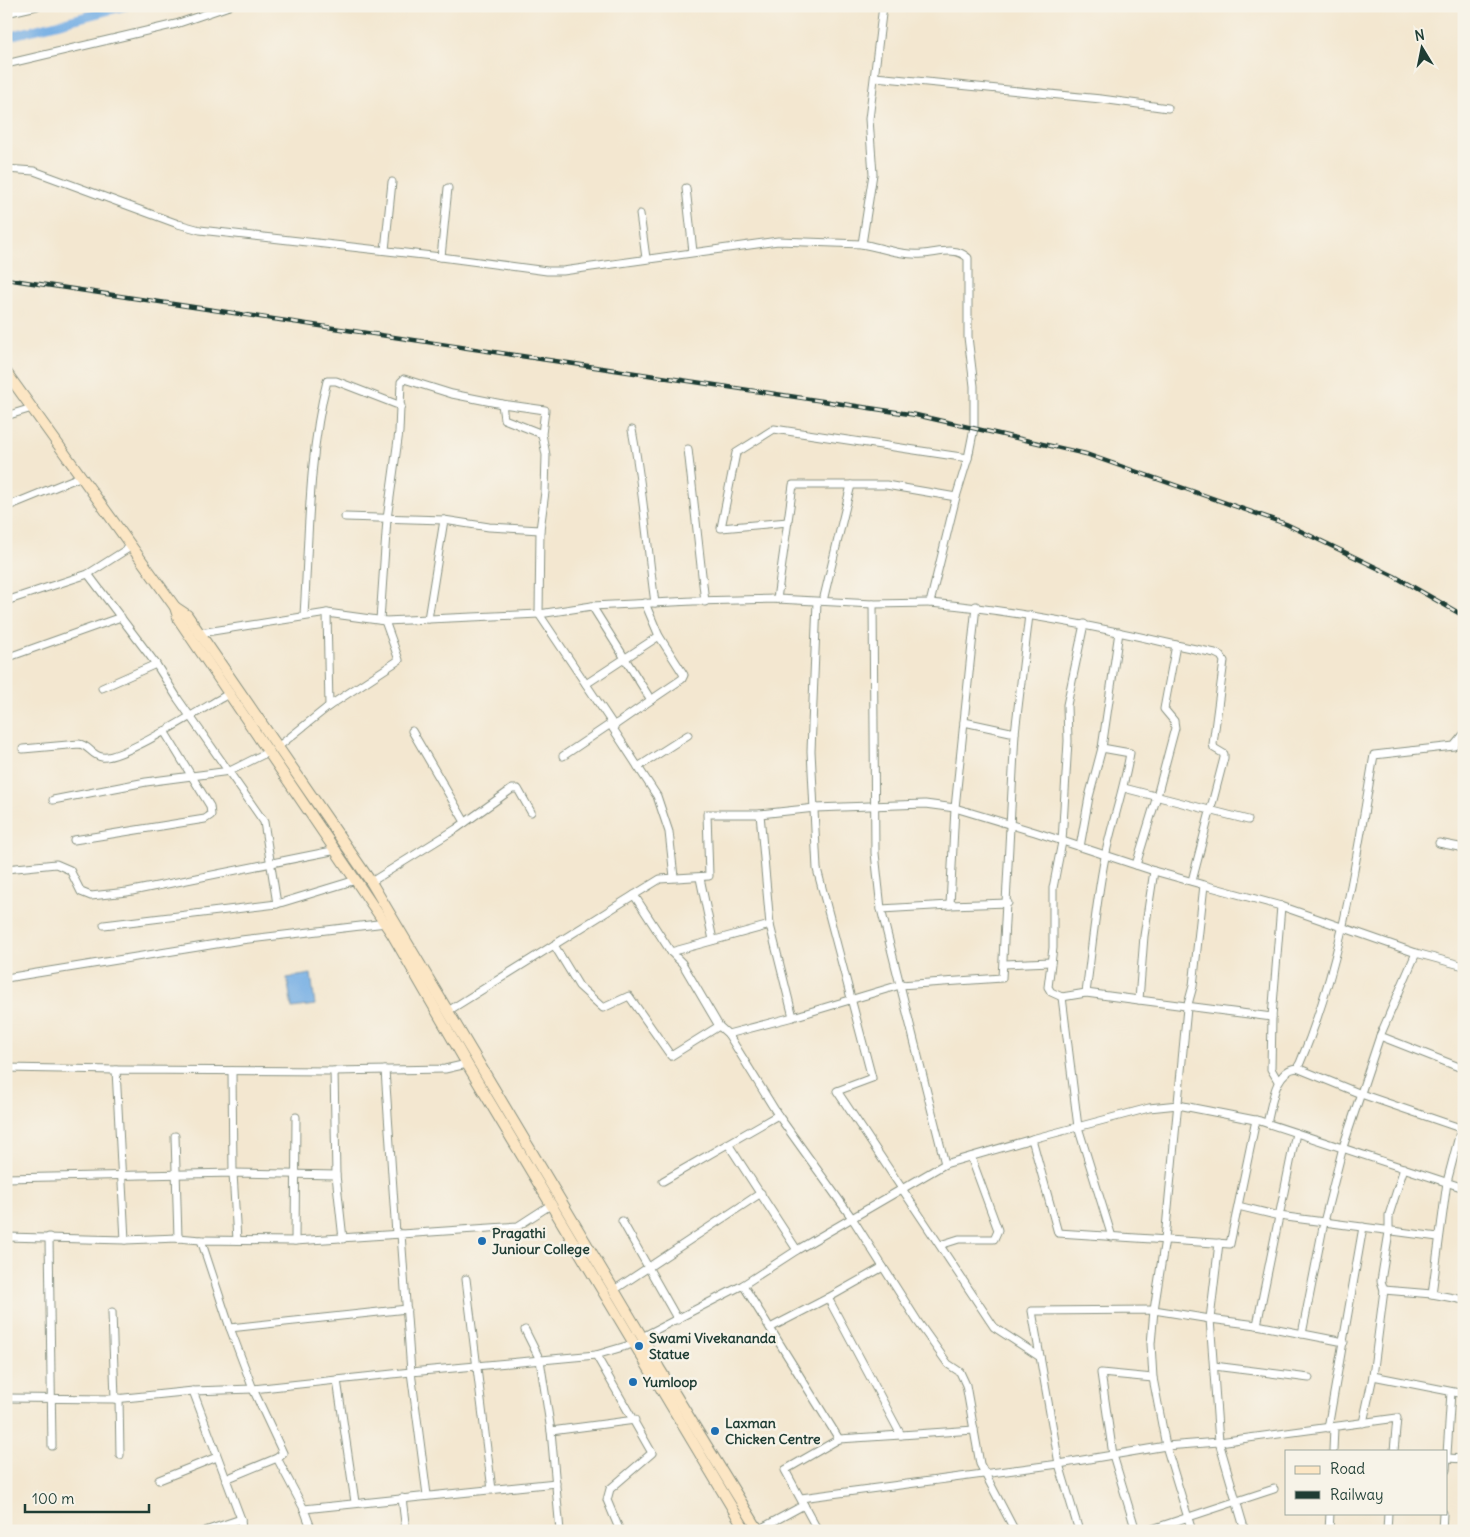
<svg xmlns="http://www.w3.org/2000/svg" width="1470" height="1537" font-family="Delius,sans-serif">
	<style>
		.water { fill: #73ade4; stroke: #49758c }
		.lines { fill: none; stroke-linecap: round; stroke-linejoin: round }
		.canal { stroke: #73ade4; stroke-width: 9 }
		.minor-casing { stroke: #899282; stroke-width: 9 }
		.secondary-casing { stroke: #899282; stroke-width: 12 }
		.minor { stroke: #fff; stroke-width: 7 }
		.secondary { stroke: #fce6c4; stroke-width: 10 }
		.rail-casing { stroke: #1f3d34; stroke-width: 4.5 }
		.rail { stroke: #f7f3e8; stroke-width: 2.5; stroke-dasharray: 8; stroke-linecap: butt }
		.poi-dot { fill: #1f6fb2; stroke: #f7f3e8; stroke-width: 2 }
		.labels { text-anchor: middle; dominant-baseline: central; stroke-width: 5; stroke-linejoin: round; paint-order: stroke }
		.poi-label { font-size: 14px; font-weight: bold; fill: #1f3d34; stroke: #f7f3e8; text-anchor: start }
	</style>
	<rect width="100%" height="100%" fill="#f7f3e8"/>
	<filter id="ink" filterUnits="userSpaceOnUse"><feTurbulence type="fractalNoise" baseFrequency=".02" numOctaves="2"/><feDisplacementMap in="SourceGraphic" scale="10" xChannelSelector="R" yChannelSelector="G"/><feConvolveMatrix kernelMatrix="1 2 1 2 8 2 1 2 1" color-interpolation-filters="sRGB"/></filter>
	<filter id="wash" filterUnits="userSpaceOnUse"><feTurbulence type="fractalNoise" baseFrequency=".0096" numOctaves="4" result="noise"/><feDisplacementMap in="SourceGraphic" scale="20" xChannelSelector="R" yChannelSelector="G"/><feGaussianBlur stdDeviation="1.12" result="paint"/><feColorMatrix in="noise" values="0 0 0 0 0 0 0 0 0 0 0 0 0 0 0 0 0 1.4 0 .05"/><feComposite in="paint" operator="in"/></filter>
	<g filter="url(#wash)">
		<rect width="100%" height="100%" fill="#f3e7d0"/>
		<path class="water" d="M311 974 315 1005 292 1008 287 978Z"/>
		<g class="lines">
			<path class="canal" d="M6 37 126 6"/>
		</g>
	</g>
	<g filter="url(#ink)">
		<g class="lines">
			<g class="minor-casing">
				<g id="minor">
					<path d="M6 13 37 6"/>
					<path d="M6 64 176 24 229 6"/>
					<path d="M875 77 1101 99 1168 108"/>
					<path d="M6 169 34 171 178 224 200 230 441 257 547 271H563L778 241 862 244 873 174 869 119 883 6"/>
					<path d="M686 188 693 252"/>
					<path d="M640 214 646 258"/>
					<path d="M862 244C882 248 903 256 923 254 939 253 956 246 968 258V337L974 386V428L968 458"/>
					<path d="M385 250 392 182"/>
					<path d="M441 257 448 188"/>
					<path d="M6 416 32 408"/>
					<path d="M632 430C643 487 647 545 655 603"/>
					<path d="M542 434 504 419 502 404 545 410 542 434 546 455 545 492 540 530 539 614 612 723 563 756"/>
					<path d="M688 449 705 602"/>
					<path d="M6 507 82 476"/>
					<path d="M345 517 444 520"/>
					<path d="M788 522 721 528 736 453 774 429 968 458 956 497 930 603C1013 610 1095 626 1176 645L1164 709 1174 721 1175 728 1157 796 1136 865"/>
					<path d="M88 574 156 664 178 699 264 822 277 904"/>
					<path d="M777 599 793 485H886L956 497"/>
					<path d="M6 601 88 574 132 546"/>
					<path d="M823 601 851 485"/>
					<path d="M817 602 811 751 817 869 872 1078 837 1091 994 1327 1040 1357"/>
					<path d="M645 603 659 636 684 675 682 679 651 700"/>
					<path d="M873 604 875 853 881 909 945 1164"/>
					<path d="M592 606 651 700 612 727 657 796 669 832 674 877"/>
					<path d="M976 606 955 808 950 905 1008 903"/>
					<path d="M327 613 329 706 399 660 385 621"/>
					<path d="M304 615C309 539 308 455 327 381H336L401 406"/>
					<path d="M428 619 444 520 489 527 540 530"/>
					<path d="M380 620 387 519 399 432 401 382 404 379 452 394 502 404"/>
					<path d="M1084 624 1067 705 1068 741 1062 842 1053 888V948L1048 987 1051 992 1062 997 1086 993"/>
					<path d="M200 633 327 613 385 621 539 614 592 606 693 601 777 599 873 604 930 603"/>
					<path d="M1176 645 1215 653 1221 656 1224 661 1213 744 1214 748 1224 754V758L1192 881"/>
					<path d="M6 658 121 617"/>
					<path d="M586 684 659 636"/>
					<path d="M102 688 156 664"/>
					<path d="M964 722 1015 733"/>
					<path d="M412 731 465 822"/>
					<path d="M279 746 329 706"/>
					<path d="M1102 748 1119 632"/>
					<path d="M23 749 79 744C89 745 92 756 102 757 121 761 208 705 230 693"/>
					<path d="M638 767 688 735"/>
					<path d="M1124 788 1248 820"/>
					<path d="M53 800 146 782 230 771 270 751"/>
					<path d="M760 814 770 925 793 1017 900 985 1002 978 1015 733 1029 615"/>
					<path d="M74 840 205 819 211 815 210 806 164 731"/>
					<path d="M1439 843 1464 848"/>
					<path d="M1080 847 1089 797 1102 748 1130 753C1124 790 1112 822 1105 857 1096 902 1092 948 1086 993L1139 1000"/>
					<path d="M6 869 56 864 70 870 81 892 91 896 127 892 337 850"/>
					<path d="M1154 871 1144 936 1139 1000 1272 1017"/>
					<path d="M700 878 713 940"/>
					<path d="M371 882 456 829 512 789H518L531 812"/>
					<path d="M1204 885 1281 906 1416 953"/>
					<path d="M634 895 660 879 709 876 707 814H760L815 808 925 804 955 808 1035 832 1154 871 1204 885 1193 986 1187 1008 1165 1239 1154 1310 1210 1319 1219 1442 1245 1531"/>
					<path d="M881 909 950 905"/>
					<path d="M104 925 277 904 356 880"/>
					<path d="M554 945 579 986 603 1008 629 996 671 1056 719 1026"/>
					<path d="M671 952 770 925"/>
					<path d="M1004 964 1051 962"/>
					<path d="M1464 966 1416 953 1380 1036 1464 1069"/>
					<path d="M6 978 241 940 386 923"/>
					<path d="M1062 997 1078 1127 1112 1237"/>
					<path d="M448 1011 634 895 671 952 682 963 719 1026 728 1034 778 1115 852 1218 918 1322 948 1364 960 1372 966 1385 980 1464 1015 1531"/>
					<path d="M728 1034 793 1017"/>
					<path d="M1380 1036 1343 1147 1324 1222 1438 1237"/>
					<path d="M6 1068 116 1070"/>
					<path d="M1297 1068 1361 1094 1463 1129"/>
					<path d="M385 1070 396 1234"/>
					<path d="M232 1071 233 1173 237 1240"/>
					<path d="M334 1071 336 1175 343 1239"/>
					<path d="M1278 1081 1271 1069 1272 1017 1281 906"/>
					<path d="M1267 1123C1272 1106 1274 1070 1297 1068L1300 1063C1342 964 1356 860 1374 755L1454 746 1464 734"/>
					<path d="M175 1136 178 1238"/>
					<path d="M1032 1139 1149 1108 1178 1105 1260 1121 1464 1188"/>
					<path d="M728 1144 797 1250"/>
					<path d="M6 1178 233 1173 336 1175"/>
					<path d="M663 1181 778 1115"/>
					<path d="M1238 1206 1279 1216 1324 1222 1302 1334"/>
					<path d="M622 1221 678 1320"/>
					<path d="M6 1237 125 1240"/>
					<path d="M49 1237 52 1446"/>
					<path d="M201 1240 178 1238 125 1240 116 1070 334 1071 445 1069 467 1064"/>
					<path d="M295 1241 296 1117"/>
					<path d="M1219 1243 1210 1319 1257 1325 1344 1342"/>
					<path d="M940 1245 959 1239H994L998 1230 971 1157"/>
					<path d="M466 1279 492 1490"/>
					<path d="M743 1285 770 1328"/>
					<path d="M614 1290 761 1193"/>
					<path d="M1384 1290 1432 1294 1447 1182 1464 1117"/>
					<path d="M1432 1294 1464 1300"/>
					<path d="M828 1298 883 1267"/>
					<path d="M112 1312 115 1399"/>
					<path d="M1257 1325 1296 1133"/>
					<path d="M230 1328 407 1309"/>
					<path d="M525 1330 540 1360 551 1431 560 1531"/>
					<path d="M642 1337 743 1285 797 1250 945 1164 1032 1139 1058 1233 1230 1244 1256 1120"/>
					<path d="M596 1355 652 1453 610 1489 607 1500 620 1531"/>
					<path d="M1214 1366 1309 1378"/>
					<path d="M1373 1376 1464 1394"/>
					<path d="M337 1380 355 1502"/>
					<path d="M6 1398 115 1399 193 1391"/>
					<path d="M119 1398 120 1455"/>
					<path d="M1363 1423 1373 1376 1384 1290 1381 1281 1389 1232V1215L1404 1168"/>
					<path d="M1328 1428 1363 1227"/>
					<path d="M551 1431 635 1420"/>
					<path d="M839 1439 901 1435"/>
					<path d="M1333 1451 1334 1427"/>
					<path d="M277 1458 304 1509"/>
					<path d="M1447 1458 1464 1459"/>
					<path d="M1446 1470 1451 1392"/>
					<path d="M226 1479 277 1458 283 1453 253 1389 230 1328 201 1240 295 1241 401 1234"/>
					<path d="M159 1480 217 1457"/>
					<path d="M427 1495 411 1372 596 1355 633 1344"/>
					<path d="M402 1498 406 1531"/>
					<path d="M801 1498 1059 1464 1166 1446 1219 1442 1397 1418 1394 1451"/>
					<path d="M758 1530 804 1505"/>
					<path d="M205 1531 241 1519"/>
					<path d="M242 1531 241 1519 193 1391 253 1389 411 1372 401 1234 518 1226 552 1204"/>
					<path d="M312 1531 304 1509 556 1483"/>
					<path d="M818 1531 785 1470 839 1439 770 1328 828 1298 901 1435 974 1430"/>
					<path d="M1079 1531 1059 1464 1032 1311 1154 1310 1151 1344 1153 1378"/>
					<path d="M1136 1531 1113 1455 1101 1373 1153 1378 1166 1446 1192 1531"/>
					<path d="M1146 1531 1274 1489"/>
					<path d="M1329 1531 1330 1513"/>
					<path d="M1387 1531 1388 1513"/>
					<path d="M1442 1531 1443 1513"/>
				</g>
			</g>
			<g class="secondary-casing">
				<g id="secondary">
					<path d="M6 372 175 607 179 620 392 934 467 1064 746 1531"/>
					<path d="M175 607 187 615 371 882 642 1337 659 1368 759 1531"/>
				</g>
			</g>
			<use href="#minor" class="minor"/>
			<use href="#secondary" class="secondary"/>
			<g class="rail-casing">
				<path id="rail" d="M6 279 916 415 1086 454 1286 524 1394 576 1464 616"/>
			</g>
			<use href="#rail" class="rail"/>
		</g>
	</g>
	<g class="poi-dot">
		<circle cx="482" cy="1241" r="5"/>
		<circle cx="639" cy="1346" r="5"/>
		<circle cx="633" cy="1382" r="5"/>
		<circle cx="715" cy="1431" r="5"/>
	</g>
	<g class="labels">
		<g class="poi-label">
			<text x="492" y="1233">Pragathi<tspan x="492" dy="16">Juniour College</tspan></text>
			<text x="649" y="1338">Swami Vivekananda<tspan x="649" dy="16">Statue</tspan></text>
			<text x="643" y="1382">Yumloop</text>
			<text x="725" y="1423">Laxman<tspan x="725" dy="16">Chicken Centre</tspan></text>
		</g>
	</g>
	<rect width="1470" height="1537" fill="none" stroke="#f7f3e8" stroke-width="25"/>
	<rect x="1285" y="1450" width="162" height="65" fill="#f7f3e8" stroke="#a1aaa0"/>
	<rect x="1295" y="1466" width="25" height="8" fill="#fce6c4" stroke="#a1aaa0"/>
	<text x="1330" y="1474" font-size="15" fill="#1f3d34">Road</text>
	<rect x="1295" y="1491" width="25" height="8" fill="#1f3d34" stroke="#a1aaa0"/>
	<text x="1330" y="1500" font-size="15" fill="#1f3d34">Railway</text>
	<g transform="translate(1422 48) rotate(350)" stroke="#f7f3e8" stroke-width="4" paint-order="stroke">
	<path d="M0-4L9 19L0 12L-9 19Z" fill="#1f3d34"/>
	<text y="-8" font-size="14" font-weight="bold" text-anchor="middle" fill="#1f3d34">N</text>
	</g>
	<path d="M25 1504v8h124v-8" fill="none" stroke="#1f3d34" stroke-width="2.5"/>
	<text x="32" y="1504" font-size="15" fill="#1f3d34" stroke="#f7f3e8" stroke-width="4" paint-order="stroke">100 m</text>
</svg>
